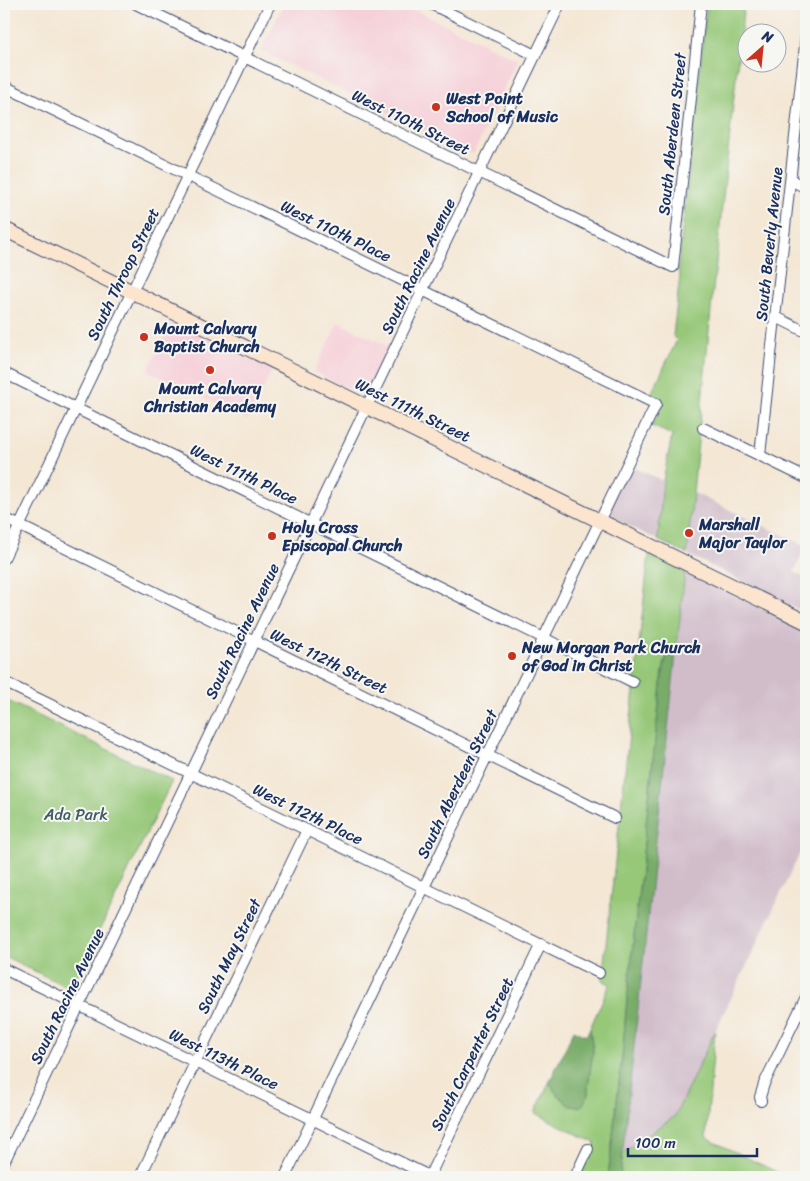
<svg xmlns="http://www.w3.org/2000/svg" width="810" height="1181" font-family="Sriracha,sans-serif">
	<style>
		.built { fill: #f6cfd8 }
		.industrial { fill: #d1bdca }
		.green { fill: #96c878; stroke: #587c6b }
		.forest { fill: #78ac68; stroke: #4a6e63 }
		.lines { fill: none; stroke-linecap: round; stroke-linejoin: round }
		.street-casing { stroke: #3c4b70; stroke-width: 12 }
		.secondary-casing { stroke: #3c4b70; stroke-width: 16 }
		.street { stroke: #fff; stroke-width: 10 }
		.secondary { stroke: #fce5cf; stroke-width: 14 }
		.poi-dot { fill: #c8321e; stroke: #f6f6f2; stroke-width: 2 }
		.labels { text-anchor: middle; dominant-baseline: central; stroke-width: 4; stroke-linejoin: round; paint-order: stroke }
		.poi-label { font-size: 16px; font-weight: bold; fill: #1b2f5e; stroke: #f6f6f2; text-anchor: start }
		.street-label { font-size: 16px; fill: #1b2f5e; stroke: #f6f6f2 }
		.park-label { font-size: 16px; fill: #405d66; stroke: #f6f6f2 }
	</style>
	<rect width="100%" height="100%" fill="#f6f6f2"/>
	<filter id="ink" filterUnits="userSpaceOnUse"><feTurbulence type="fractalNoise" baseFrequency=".02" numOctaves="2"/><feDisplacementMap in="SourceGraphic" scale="10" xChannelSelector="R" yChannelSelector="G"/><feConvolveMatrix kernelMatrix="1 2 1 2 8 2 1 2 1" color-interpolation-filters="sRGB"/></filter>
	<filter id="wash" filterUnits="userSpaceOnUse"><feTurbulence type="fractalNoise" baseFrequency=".0096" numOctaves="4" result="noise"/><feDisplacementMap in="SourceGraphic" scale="20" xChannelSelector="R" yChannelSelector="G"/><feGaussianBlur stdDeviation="1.12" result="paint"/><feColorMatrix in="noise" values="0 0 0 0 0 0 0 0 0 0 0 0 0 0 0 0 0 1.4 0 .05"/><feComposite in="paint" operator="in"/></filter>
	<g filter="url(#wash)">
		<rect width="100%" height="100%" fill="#f4e7d4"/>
		<g class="built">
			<path d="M284 4H403L518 60 473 154 261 51Z"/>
			<path d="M172 321 272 370 248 420 148 371Z"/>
			<path d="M338 322 394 349 370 399 314 372Z"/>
		</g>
		<g class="industrial">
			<path d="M628 465 663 481 658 540 604 514Z"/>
			<path d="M692 492 806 546 794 572 806 578V613L687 554Z"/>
			<path d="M685 571 806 631V840L675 1116 623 1153Z"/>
		</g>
		<g class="green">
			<path d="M707 4H744L713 290 687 554 658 540 663 481 672 435 652 426 664 401 651 394 677 340 673 336 680 276 678 269Z"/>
			<path d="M649 553 685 571 676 654 674 652 665 661 662 676 626 1010 623 1049 608 1177H579L595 1143 535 1113 549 1083 553 1087 554 1091 570 1106 588 1094V1086L593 1051 590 1028 610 984 602 980Z"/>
			<path d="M4 699 172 781 71 989 4 956Z"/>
			<path d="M715 1031 706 1138 787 1177H620L623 1153 675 1116Z"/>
		</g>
		<g class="forest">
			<path d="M671 651 676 654 620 1177H608L623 1049 626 1010 662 676 667 655Z"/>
			<path d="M590 1028 593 1051 588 1086V1094L583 1105 578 1107 570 1106 554 1091 553 1087 549 1083 574 1030 586 1036Z"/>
		</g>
	</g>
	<g filter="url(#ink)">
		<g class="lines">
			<g class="street-casing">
				<g id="street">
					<path d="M136 4 673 267 701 4"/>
					<path d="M431 4 535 55"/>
					<path d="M4 86 656 404 285 1177"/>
					<path d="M791 180 806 188"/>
					<path d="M776 317 806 332"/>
					<path d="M4 373 633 682"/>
					<path d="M703 428 806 478"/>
					<path d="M760 455 806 36"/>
					<path d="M4 518 615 818"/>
					<path d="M4 558 270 4"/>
					<path d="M4 682 599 973"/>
					<path d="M4 969 431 1177"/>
					<path d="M761 1101 760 1097 764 1084 806 997"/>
					<path d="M4 1162 560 4"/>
					<path d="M140 1177 307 830"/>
					<path d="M429 1177 541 944"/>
					<path d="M575 1177 588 1149"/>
				</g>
			</g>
			<g class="secondary-casing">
				<path id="secondary" d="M4 229 806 622"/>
			</g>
			<use href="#street" class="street"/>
			<use href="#secondary" class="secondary"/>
		</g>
	</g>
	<g class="poi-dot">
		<circle cx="436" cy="107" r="5"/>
		<circle cx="144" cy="337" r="5"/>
		<circle cx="210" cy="370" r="5"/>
		<circle cx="689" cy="533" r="5"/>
		<circle cx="272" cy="536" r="5"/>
		<circle cx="512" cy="656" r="5"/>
	</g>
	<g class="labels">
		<g class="poi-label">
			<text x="446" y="98">West Point<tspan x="446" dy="18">School of Music</tspan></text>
			<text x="154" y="328">Mount Calvary<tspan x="154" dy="18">Baptist Church</tspan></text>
			<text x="210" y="388" text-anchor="middle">Mount Calvary<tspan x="210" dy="18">Christian Academy</tspan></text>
			<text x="699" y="524">Marshall<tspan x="699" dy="18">Major Taylor</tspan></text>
			<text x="282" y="527">Holy Cross<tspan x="282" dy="18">Episcopal Church</tspan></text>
			<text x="522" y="647">New Morgan Park Church<tspan x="522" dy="18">of God in Christ</tspan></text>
		</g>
		<g class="street-label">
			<text transform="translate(411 122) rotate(26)">West 110th Street</text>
			<text transform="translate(672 134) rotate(-84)">South Aberdeen Street</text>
			<text transform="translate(336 231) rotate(26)">West 110th Place</text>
			<text transform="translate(769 244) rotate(-84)">South Beverly Avenue</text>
			<text transform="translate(418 266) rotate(-64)">South Racine Avenue</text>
			<text transform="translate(123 274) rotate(-64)">South Throop Street</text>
			<text transform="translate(413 410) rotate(26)">West 111th Street</text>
			<text transform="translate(244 474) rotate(26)">West 111th Place</text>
			<text transform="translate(242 631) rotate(-64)">South Racine Avenue</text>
			<text transform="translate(329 661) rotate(26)">West 112th Street</text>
			<text transform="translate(457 784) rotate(-64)">South Aberdeen Street</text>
			<text transform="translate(308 814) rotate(26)">West 112th Place</text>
			<text transform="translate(229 956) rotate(-64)">South May Street</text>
			<text transform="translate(67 996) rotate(-64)">South Racine Avenue</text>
			<text transform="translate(472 1054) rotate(-64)">South Carpenter Street</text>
			<text transform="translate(224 1059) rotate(26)">West 113th Place</text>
		</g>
		<g class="park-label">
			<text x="76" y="814">Ada Park</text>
		</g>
	</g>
	<rect width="810" height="1181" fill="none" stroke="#f6f6f2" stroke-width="20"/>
	<g transform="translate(762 48) rotate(27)"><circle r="24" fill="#f6f6f2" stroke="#9ea6b7"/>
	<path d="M0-4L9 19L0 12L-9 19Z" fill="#c8321e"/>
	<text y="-8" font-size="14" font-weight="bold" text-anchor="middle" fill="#1b2f5e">N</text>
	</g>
	<path d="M628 1148v8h129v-8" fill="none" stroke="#1b2f5e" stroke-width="2.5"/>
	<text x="635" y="1148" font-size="15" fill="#1b2f5e" stroke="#f6f6f2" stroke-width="4" paint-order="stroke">100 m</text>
</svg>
